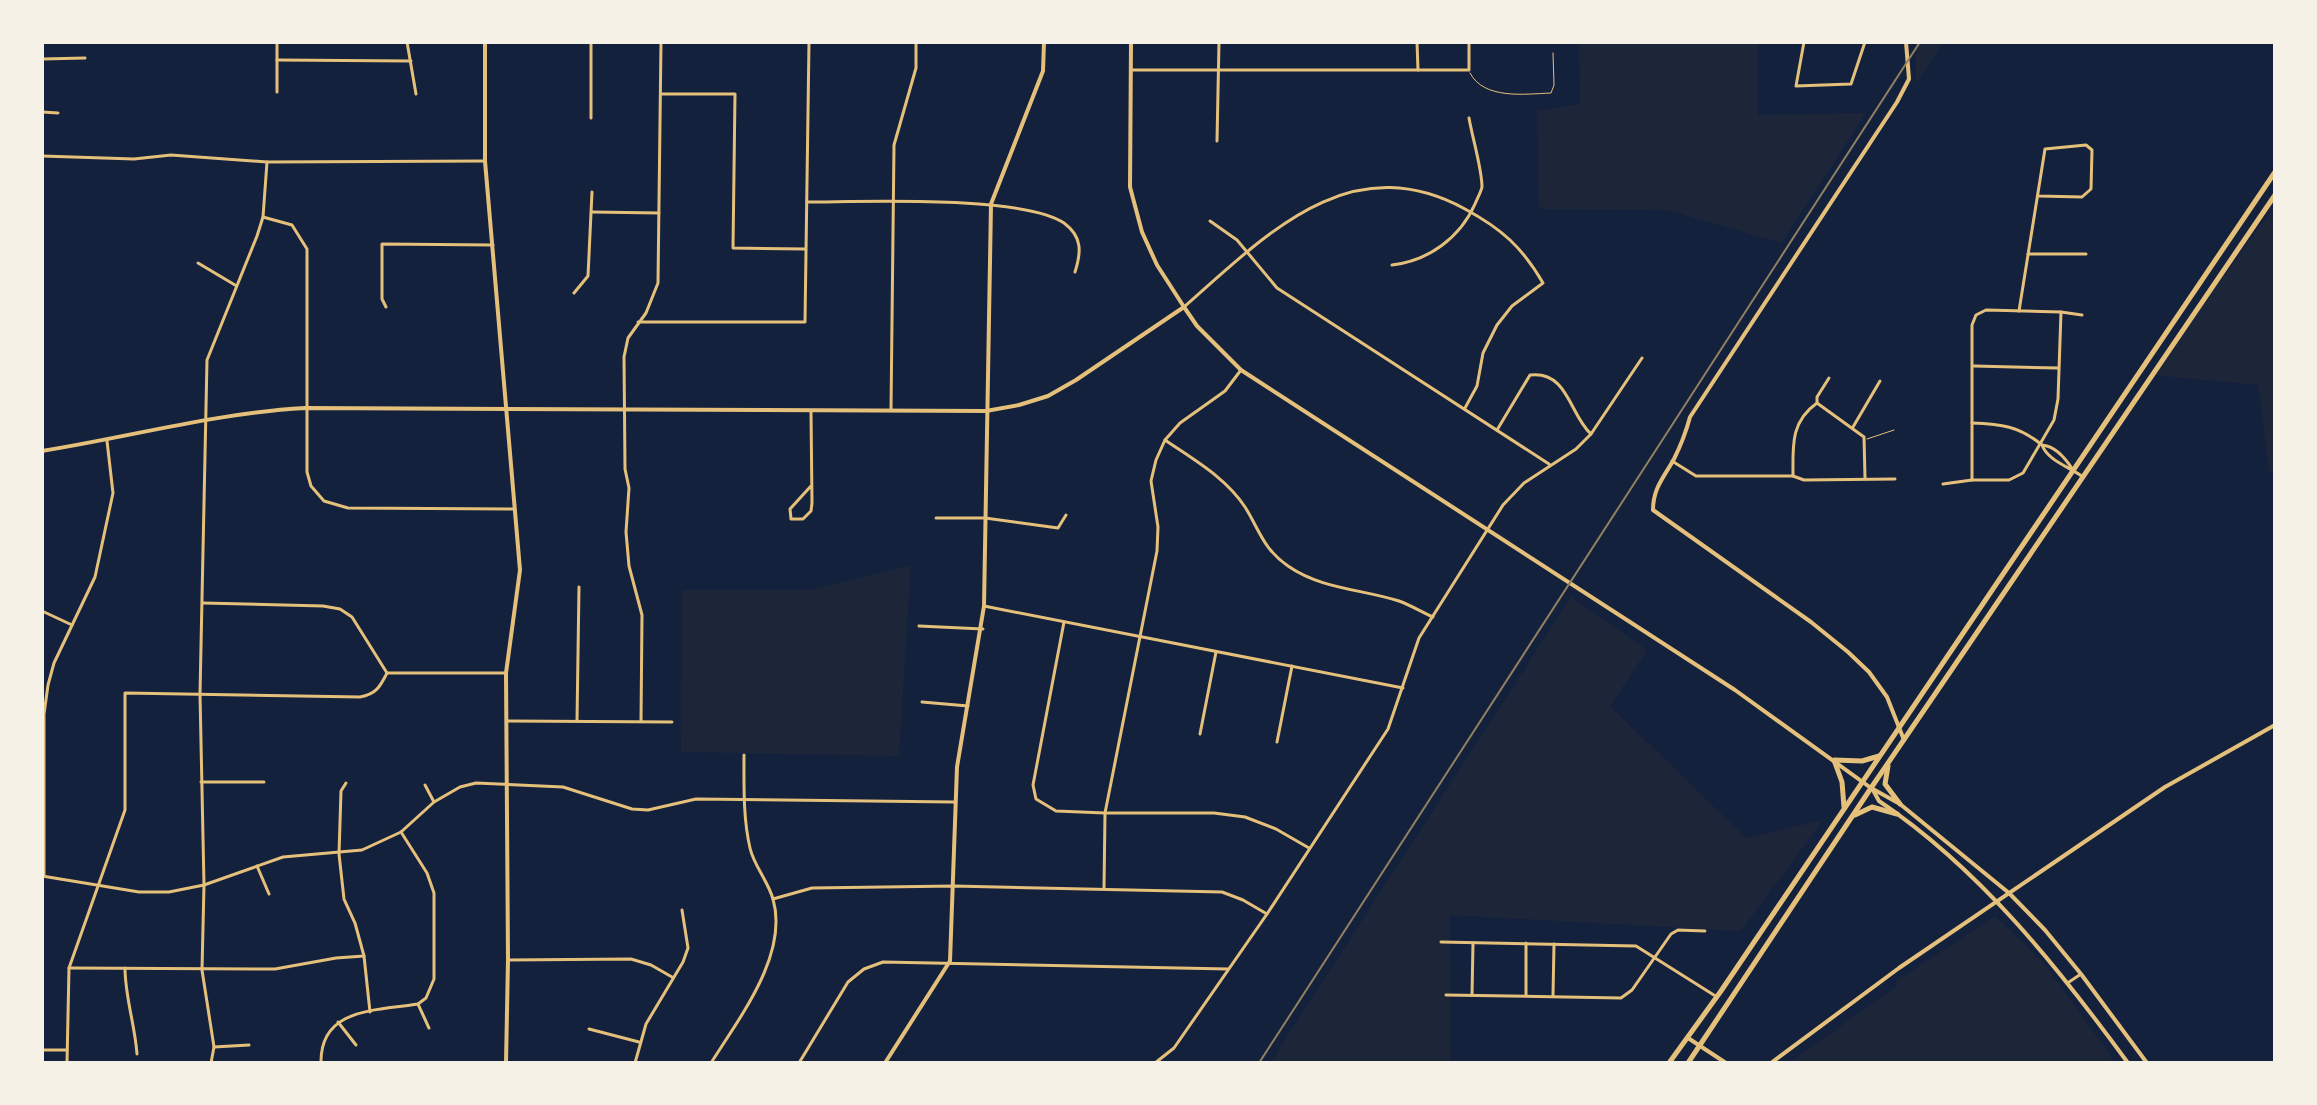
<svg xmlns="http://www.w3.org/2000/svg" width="2317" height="1105" font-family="Cabin,sans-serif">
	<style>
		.green { fill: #1d2539 }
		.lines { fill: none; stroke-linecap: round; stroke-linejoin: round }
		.service { stroke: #e5c07b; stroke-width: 1 }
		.minor { stroke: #e5c07b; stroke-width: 3 }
		.tertiary { stroke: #e5c07b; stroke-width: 4 }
		.secondary { stroke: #e5c07b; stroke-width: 4 }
		.trunk { stroke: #e5c07b; stroke-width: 5 }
		.rail { stroke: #918062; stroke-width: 2 }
	</style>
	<rect width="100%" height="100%" fill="#14213d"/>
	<g class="green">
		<path d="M1579 42H1758V115L1866 113 1781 243 1667 210 1539 209 1537 111 1580 104Z"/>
		<path d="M1916 42H1943L1916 84Z"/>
		<path d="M2275 205V475L2269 472 2258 385 2153 375Z"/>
		<path d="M911 565 899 756 681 752 682 590H810Z"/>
		<path d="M1571 597 1647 650 1610 706 1746 838 1823 820 1741 931 1450 915 1451 1063H1270Z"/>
		<path d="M1995 916 2043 962 2116 1063H1789L1898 985 1896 981Z"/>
	</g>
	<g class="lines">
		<g class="service">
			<path d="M1470 73C1484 100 1525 94 1551 93L1554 85 1553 53"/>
			<path d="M1867 439 1894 430"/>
		</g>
		<g class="minor">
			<path d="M407 42 416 94"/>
			<path d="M591 42V118"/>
			<path d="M1417 42 1418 70"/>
			<path d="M1804 42 1796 86 1851 84 1865 42"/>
			<path d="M42 59 85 58"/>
			<path d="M277 60 411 61"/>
			<path d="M1131 70H1469V42"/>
			<path d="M277 92V42"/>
			<path d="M661 94H735L733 248 805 249"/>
			<path d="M42 112 58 113"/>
			<path d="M1217 141 1219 42"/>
			<path d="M42 156 134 159 171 155 267 162 485 161"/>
			<path d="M807 202C863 202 1023 195 1064 223 1083 237 1081 253 1075 272"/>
			<path d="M592 212 659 213"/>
			<path d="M263 217 292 225 307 249V472L311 486 324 501 348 508 515 509"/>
			<path d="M1210 221 1237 240 1277 288 1549 464"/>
			<path d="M2028 254H2086"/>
			<path d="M198 263 235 285"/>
			<path d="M1392 265C1428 261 1460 238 1475 204 1477 199 1481 192 1482 187 1482 169 1472 136 1469 118"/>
			<path d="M574 293 588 276 592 192"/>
			<path d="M386 307 382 299V244L493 245"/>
			<path d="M1184 307C1266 235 1349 146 1465 209 1502 229 1522 247 1543 283L1512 306 1497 325 1483 353 1477 386 1465 408"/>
			<path d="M2019 311 2045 149 2086 145 2092 150 2091 189 2082 197 2039 196"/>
			<path d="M638 322H805L809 42"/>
			<path d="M1974 366 2058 368"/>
			<path d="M1817 403 1864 437 1865 478"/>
			<path d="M891 410 894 145 916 68V42"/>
			<path d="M811 411 812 503 811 511 803 519H791L790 509 811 486"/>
			<path d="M1972 423C2001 424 2019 426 2042 445"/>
			<path d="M1853 427 1880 381"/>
			<path d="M1497 430 1530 375C1568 370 1570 416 1591 434"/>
			<path d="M1165 440C1194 460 1225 477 1245 507 1259 529 1263 549 1288 566 1321 589 1361 589 1399 601 1410 605 1422 612 1433 617"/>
			<path d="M1672 461 1696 476H1793L1804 480 1895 479"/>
			<path d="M2073 470C2066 459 2055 446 2042 445 2048 461 2070 467 2083 477"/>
			<path d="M1793 476C1793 447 1790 422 1817 403V397L1829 378"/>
			<path d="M1972 480V325L1976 315 1986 310 2061 312 2082 315"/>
			<path d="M1943 484 1972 480H2009L2023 473 2054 420 2058 399 2061 312"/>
			<path d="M936 518H985L1058 528 1066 515"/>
			<path d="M203 603 323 606 340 609 352 617 387 673"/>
			<path d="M984 606 1403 688"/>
			<path d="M42 611 72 625"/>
			<path d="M1064 622 1033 785 1036 799 1056 811 1105 813H1214L1245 817 1276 829 1309 848"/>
			<path d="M919 626 983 629"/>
			<path d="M922 702 968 706"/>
			<path d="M508 721 672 722"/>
			<path d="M577 721 579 587"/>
			<path d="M641 721 642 615 629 566 626 532 629 488 625 469 624 357 628 338 646 313 658 283 661 42"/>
			<path d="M1200 734 1216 652"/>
			<path d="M1277 742 1292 666"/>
			<path d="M201 782H264"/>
			<path d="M346 783 341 791 339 854 344 899 355 923 364 956 370 1012"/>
			<path d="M425 785 434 802"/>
			<path d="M257 866 269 894"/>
			<path d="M42 876 139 892H169L204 885 283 857 362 850 401 832 434 802 460 787 476 783 563 787 632 809 648 810 696 799 954 802"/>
			<path d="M44 876V714L48 685 54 663 95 577 113 493 107 441"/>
			<path d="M1104 888 1105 813 1157 551 1158 527 1151 481 1156 460 1165 440 1180 423 1225 391 1241 370"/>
			<path d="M773 899 812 888 954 886 1222 892 1243 900 1267 914"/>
			<path d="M1441 942 1636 946 1717 997"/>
			<path d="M508 960 631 959 651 965 672 977"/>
			<path d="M69 968 275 969 336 958 364 956"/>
			<path d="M125 968C125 997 135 1025 137 1054"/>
			<path d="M2069 982 2081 974"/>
			<path d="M1446 995 1621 998 1632 990 1671 934 1678 930 1705 931"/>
			<path d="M1472 995 1473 943"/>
			<path d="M1526 995V943"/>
			<path d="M1553 996 1554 944"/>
			<path d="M418 1004 429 1028"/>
			<path d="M338 1022 356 1045"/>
			<path d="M589 1029 639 1042"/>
			<path d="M214 1047 249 1045"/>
			<path d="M42 1050H67"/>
			<path d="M67 1063 69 968 125 810V693L360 697C376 694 380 687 387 673H506"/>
			<path d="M211 1063 214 1047 202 970 204 885 200 694 207 360 257 236 263 217 267 162"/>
			<path d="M321 1063C320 1007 377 1011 418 1004L426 998 434 979V893L427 873 401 832"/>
			<path d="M635 1063 646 1024 683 962 688 948 682 910"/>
			<path d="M711 1063C739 1018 789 955 773 899 768 881 754 866 750 848 743 818 744 785 744 755"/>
			<path d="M799 1063 848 982 864 969 883 962 1228 969"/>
			<path d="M1155 1063 1174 1048 1267 914 1388 729 1419 638 1503 505 1524 483 1576 449 1591 434 1642 358"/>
		</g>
		<g class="tertiary">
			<path d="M485 42V161L520 570 506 673 508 960 506 1063"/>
			<path d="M1904 740 1887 697 1869 672 1848 652 1811 622 1653 510C1653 488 1664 477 1674 459 1681 445 1686 432 1690 417L1897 102 1909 79 1906 42"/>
			<path d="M1871 788 1900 804 2009 893 2045 930 2081 974 2147 1063"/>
			<path d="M1873 790 1879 801C1980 869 2057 966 2128 1063"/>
			<path d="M1688 1038 1726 1063"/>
			<path d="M885 1063 950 961 957 767 984 606 991 204 1043 71 1044 42"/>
			<path d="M1771 1063 1899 968 2165 787 2275 725"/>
		</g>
		<g class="secondary">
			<path d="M1131 42 1130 187 1142 232 1157 265 1184 307 1197 326 1241 370 1735 690 1871 788"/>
			<path d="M42 451C129 437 216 413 305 408L986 411 1019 405 1048 396 1076 380 1184 307"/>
		</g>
		<g class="trunk">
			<path d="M1888 766 1885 784 1900 804"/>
			<path d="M1844 807 1842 782 1834 760 1862 761 1879 756"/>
			<path d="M1855 815 1872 807 1897 814"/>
			<path d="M1669 1063 1721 991 2275 172"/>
			<path d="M1688 1063 1871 788 2275 195"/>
		</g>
		<path class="rail" d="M1259 1063 1920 42"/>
	</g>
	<rect width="2317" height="1105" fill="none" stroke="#f6f1e7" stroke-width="88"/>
</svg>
